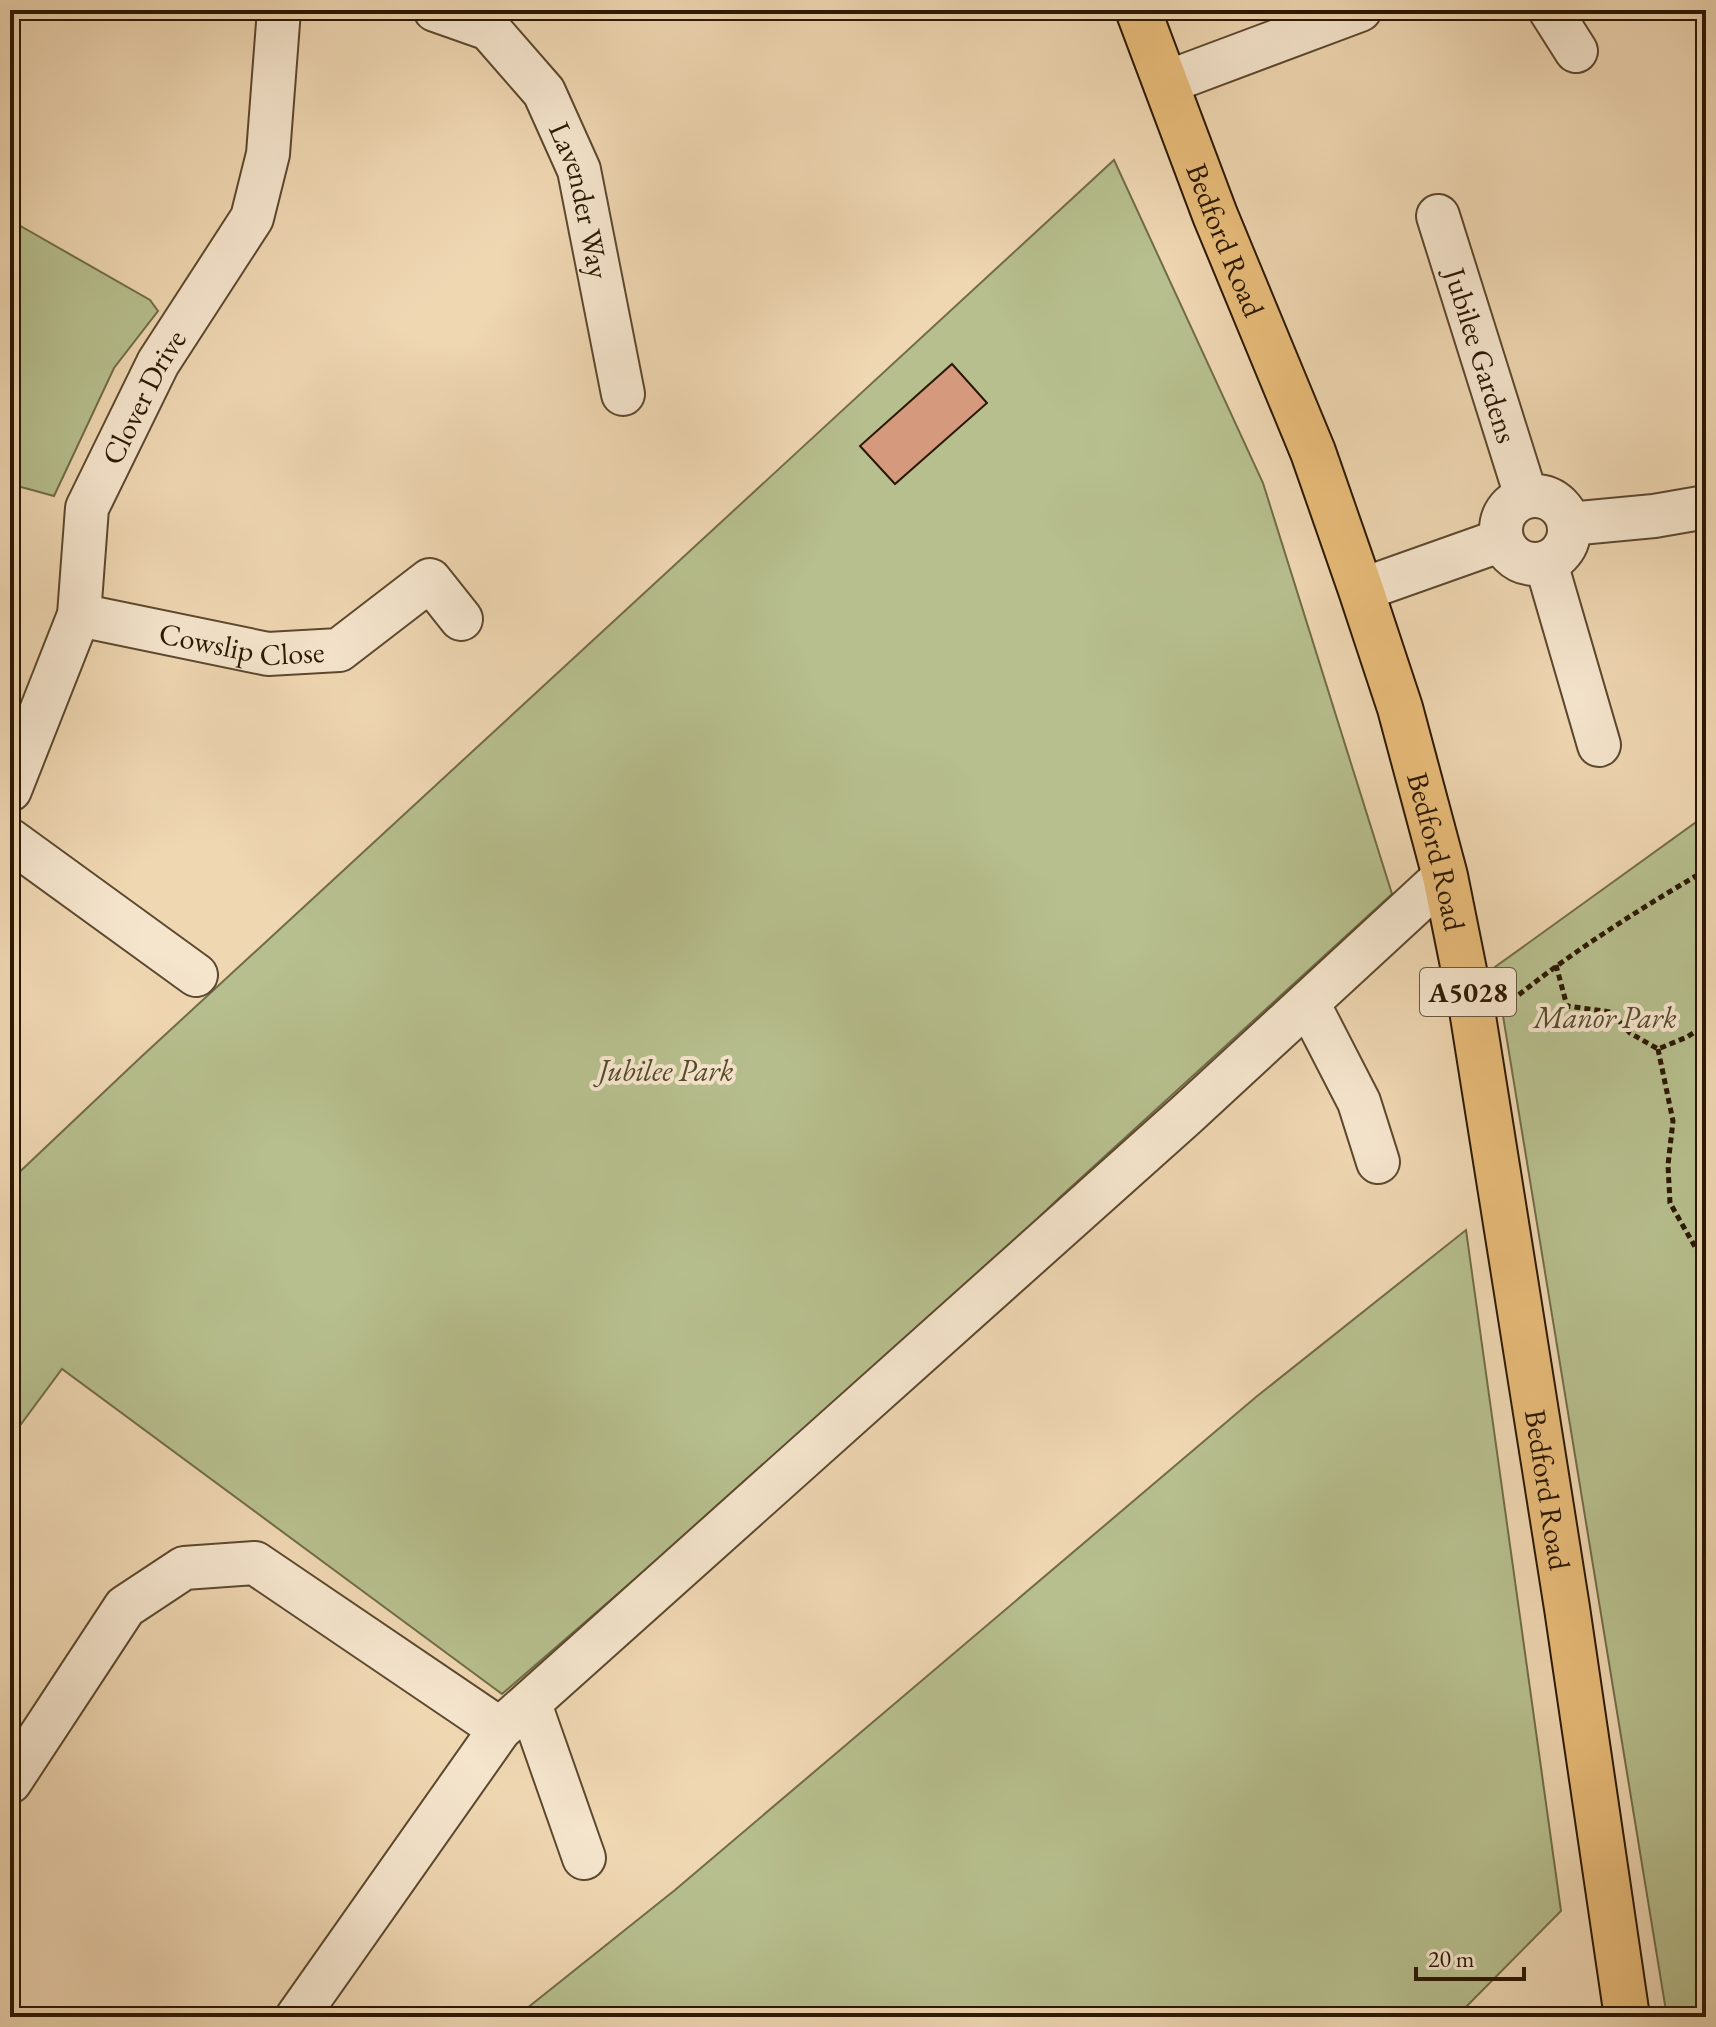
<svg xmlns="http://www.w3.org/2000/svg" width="1716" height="2027" font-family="'EB Garamond',serif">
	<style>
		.green { fill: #b7bf8e; stroke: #716c48; stroke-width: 2 }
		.building { fill: #d59a7d; stroke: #2b1802; stroke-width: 2 }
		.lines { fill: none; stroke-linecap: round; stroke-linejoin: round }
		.minor-casing { stroke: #5c482e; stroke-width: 46 }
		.major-casing { stroke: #2b1802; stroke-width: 48 }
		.path { stroke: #2b1802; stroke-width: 5; stroke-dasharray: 6 4; stroke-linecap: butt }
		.minor { stroke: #f5e5cd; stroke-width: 42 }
		.major { stroke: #e8bc79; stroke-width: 44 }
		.labels { text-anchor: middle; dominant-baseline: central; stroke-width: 8; stroke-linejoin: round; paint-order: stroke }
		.shield { fill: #f5e5cd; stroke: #68563f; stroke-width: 2 }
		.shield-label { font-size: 28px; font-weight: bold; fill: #2b1802 }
		.street-label { font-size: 30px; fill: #2b1802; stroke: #f5e5cd }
		.park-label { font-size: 30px; font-style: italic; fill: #554a2c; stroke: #f5e5cd }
	</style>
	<rect width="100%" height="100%" fill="#efd7b2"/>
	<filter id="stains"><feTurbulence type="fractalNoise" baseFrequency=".0025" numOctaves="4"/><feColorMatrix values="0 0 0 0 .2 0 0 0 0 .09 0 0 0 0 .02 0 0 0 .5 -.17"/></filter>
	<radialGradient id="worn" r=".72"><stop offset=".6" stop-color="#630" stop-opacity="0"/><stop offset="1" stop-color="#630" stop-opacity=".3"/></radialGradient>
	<g class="green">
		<path d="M1114 160 1263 483 1392 894 1058 1199 910 1341 502 1694 62 1369 10 1439V1181L141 1057Z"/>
		<path d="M10 220 150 300 158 311 114 368 54 496 10 484Z"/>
		<path d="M1706 815V2017H1667L1495 967Z"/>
		<path d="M1466 1230 1561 1911 1456 2017H516L675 1890 1256 1397Z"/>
	</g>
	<path class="building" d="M952 364 987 403 895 484 860 446Z"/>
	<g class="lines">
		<g class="minor-casing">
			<g id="minor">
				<path id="s1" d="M435 10 489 29 544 92 579 170 623 394"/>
				<path d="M1550 10 1576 51"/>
				<path d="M1165 83 1360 10"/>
				<path id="s2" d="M1438 216 1526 496"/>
				<circle cx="1535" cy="530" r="34"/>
				<path d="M1569 524 1654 516 1706 507"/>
				<path d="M1546 563 1599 745"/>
				<path d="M1361 590 1502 540"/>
				<path id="s3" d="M79 615 268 654 339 650 430 580 461 619"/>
				<path id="s4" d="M10 790 79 615 87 508 158 363 252 218 268 154 279 10"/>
				<path d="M10 840 196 975"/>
				<path d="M1308 1003 1359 1102 1378 1162"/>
				<path d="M530 1704 584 1858"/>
				<path d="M10 1782 125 1607 184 1568 255 1563 500 1729"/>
				<path d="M297 2017 500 1729 1186 1115 1445 876"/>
			</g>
		</g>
		<g class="major-casing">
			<g id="major">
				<path id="s5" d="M1138 10 1215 215 1313 452 1361 590 1400 708 1445 876 1472 1010 1516 1286 1567 1608 1627 2017"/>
			</g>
		</g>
		<g class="path">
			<path d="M1556 965 1567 1006 1611 1012 1630 1033 1658 1049 1687 1037 1706 1025"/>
			<path d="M1511 1001C1573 951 1638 910 1706 870"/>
			<path d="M1658 1049 1673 1121 1668 1165 1670 1203 1706 1266"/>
			<path d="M1706 1558 1701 1565 1706 1583"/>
		</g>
		<use href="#minor" class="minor"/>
		<use href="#major" class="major"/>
	</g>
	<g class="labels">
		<rect class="shield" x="1420" y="968" width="96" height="48" rx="6"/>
		<g class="shield-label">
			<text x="1468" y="992">A5028</text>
		</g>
		<g class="street-label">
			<text stroke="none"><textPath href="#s1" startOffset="256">Lavender Way</textPath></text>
			<text stroke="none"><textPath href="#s5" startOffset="246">Bedford Road</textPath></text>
			<text stroke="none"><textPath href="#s2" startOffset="146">Jubilee Gardens</textPath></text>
			<text stroke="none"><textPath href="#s4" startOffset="420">Clover Drive</textPath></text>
			<text stroke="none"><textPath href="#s3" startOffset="166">Cowslip Close</textPath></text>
			<text stroke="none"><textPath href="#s5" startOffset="894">Bedford Road</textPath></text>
			<text stroke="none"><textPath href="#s5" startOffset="1542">Bedford Road</textPath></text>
		</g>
		<g class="park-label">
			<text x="1605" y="1017">Manor Park</text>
			<text x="666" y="1070">Jubilee Park</text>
		</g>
	</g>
	<rect width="1716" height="2027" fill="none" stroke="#efd7b2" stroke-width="40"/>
	<rect x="12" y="12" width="1692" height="2003" fill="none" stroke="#2b1802" stroke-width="4"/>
	<rect x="20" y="20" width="1676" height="1987" fill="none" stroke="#2b1802" stroke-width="2"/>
	<path d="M1416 1967v12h108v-12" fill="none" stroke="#2b1802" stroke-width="4"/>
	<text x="1428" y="1967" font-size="24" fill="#2b1802" stroke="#f5e5cd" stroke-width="6" paint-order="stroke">20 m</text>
	<rect width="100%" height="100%" filter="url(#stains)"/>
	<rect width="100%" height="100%" fill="url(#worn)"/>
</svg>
